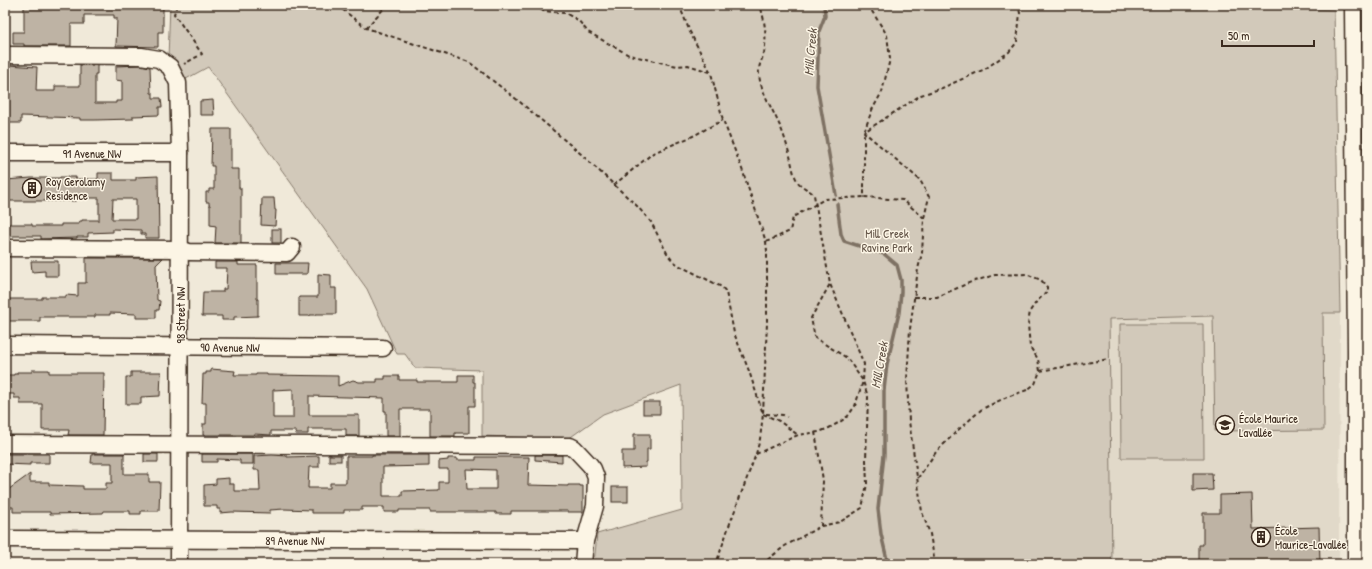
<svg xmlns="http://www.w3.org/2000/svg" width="1372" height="569" font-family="'Patrick Hand',sans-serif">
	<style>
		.built { fill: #e1d9c9 }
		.green { fill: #d2c9ba; stroke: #867a6c }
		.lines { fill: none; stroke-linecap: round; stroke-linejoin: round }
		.stream { stroke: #7e7163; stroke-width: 3.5 }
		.building { fill: #beb3a4; stroke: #3b2a1e; fill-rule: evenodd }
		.minor-casing { stroke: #3b2a1e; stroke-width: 19 }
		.path { stroke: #3b2a1e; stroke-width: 2; stroke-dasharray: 4 3; stroke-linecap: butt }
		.minor { stroke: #fcf5e5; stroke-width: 16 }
		.labels { text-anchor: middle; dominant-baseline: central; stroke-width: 3; stroke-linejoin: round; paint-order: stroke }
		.street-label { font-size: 12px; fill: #3b2a1e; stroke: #fcf5e5 }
		.poi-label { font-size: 12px; fill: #3b2a1e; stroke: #fcf5e5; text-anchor: start }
		.park-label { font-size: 12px; fill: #615245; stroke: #fcf5e5 }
		.water-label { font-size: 13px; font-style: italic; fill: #625346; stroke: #fcf5e5 }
	</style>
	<rect width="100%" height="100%" fill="#f0e9d9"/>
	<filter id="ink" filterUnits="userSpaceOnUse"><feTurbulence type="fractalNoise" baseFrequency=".025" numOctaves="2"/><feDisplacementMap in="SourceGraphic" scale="8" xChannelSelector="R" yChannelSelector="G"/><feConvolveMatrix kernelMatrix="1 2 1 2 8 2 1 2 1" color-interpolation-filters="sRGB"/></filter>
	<g filter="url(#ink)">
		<path class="built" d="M1340 313 1339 564H1112L1108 319Z"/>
		<g class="green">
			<path d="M170 5H1213L1334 10 1340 313H1323L1324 430 1215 431 1213 316 1109 319 1112 564H594L597 534 682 510 681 385 603 414 568 439 482 436V370L415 368 405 354H397L367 289 208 67 186 79 168 58Z"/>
			<path d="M1120 324H1203L1204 458H1121Z"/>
		</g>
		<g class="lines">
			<g class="stream">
				<path d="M824 5 825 16 819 31 817 86 836 195"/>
				<path d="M837 204 841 234 844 241 884 254 897 265 901 280V292L899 313 887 364 884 390V455L878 509 881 534 888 564"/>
			</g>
		</g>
		<g class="building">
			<path d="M24 5H163V32H158V47L116 46 117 18H114V15H84V24H71V46H24V44H13V32H24Z"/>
			<path d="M9 65 37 67 36 91H55V86H80V65H97V74H95V103H116V101H122V81L116 80V66L140 65 150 67 151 93H153V98H161L162 107H159V115L133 116V119L95 120H80V118L21 116V123H6V120H5V108H6V98H9Z"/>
			<path d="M213 100 214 115H200V101Z"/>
			<path d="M212 129H231V169H239V188H241V243H215L216 226 210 225V205H209V202H206V192H209V189H214V166H211Z"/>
			<path d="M98 173H113V180H136V177L158 176 159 238H145V234H141V230L113 229V232L88 233V237H77V238L41 239V236H5V224H32V226H61V224H79V221H82V220H99V198H76V201H6V180L31 178H60V177H76V179H98ZM113 199H136V219H112Z"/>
			<path d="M262 198H274L275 210H276L275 226 261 225Z"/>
			<rect x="272" y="229" width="9" height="14"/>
			<path d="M86 258H163L156 265 157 300 160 301 159 310H156V318H136V314L110 313V315H95V317H40V321H5V299H42V297H66V295L78 296V283H86Z"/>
			<path d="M31 261H58V276H45V271L32 272Z"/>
			<path d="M215 262H238V265H257V299H258V316L234 317V320H222V316H202L203 292H223V289H226L227 268H215Z"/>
			<path d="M276 263H308L307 274H276Z"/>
			<path d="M318 274 331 275V288H336V314H316V315H310V316H299V297H318Z"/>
			<path d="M211 369 235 371 234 375H256V374H267V375L338 376V386L353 380 359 382H377V379H385V376H399V380H417V382H458V375H473V382H475V406H469V433H455V436H430V409H400V436H386V411H384V398L309 396V415H359V436H346V429H308V434H296V431H271V435L254 434 253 435H203V424H206V403H202L203 374H206V372H211ZM293 389V418H273V390Z"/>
			<path d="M32 370H49V373H104L103 435H68L69 430H42V404H20V398H14V394H5V375H14V374H17V372H32Z"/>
			<path d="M131 372H161L160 396 141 397V404H126V377H131Z"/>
			<rect x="643" y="402" width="17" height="12"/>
			<path d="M634 434H650V449H647V462H646V467L622 468V451H634Z"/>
			<path d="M5 454H49V463H30V465L5 464Z"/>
			<path d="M92 454H124V474H149V482H160L159 511H141V514H130V511H104L103 513 50 514V512H13V507H5V492L30 474V482H49V485L83 486V489H106V483H112V463H91Z"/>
			<rect x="144" y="454" width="14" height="8"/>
			<path d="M202 454H253V464H240V460L217 459V462H202Z"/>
			<path d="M272 455 287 456V457L319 456V467H309L308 488H330V483H346V456H372V455H429V466L383 467V496H402V491L439 490V482H448V469H439V461L448 460V458H457V460H476V457H529L528 485 568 486V485H580V486H583V512H568V511H511V514H496V512H430V510H399V512H384V507H362V510H344V513H312V510L284 509 270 510V513L232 512 220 513V509H217V506H204V485L216 484V479L229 478V484H234V491H260L259 470H254V456ZM466 469 496 470V489H467Z"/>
			<rect x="329" y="455" width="12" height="6"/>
			<path d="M535 455H562V462L535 460Z"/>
			<path d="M1193 473H1212L1213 490 1193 491Z"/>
			<rect x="612" y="487" width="16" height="15"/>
			<path d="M1252 494 1253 529 1319 527 1320 564H1199V545H1203V513H1220V495Z"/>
		</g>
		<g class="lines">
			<g class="minor-casing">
				<g id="minor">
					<path d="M1353 5 1356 350V564"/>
					<path d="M5 55 141 56 159 59 170 67 178 83 180 153 179 564"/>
					<path id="s1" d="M5 153H180"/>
					<path d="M5 248 180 249 189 252 287 253 292 247"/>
					<path id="s2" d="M5 345 383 348"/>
					<path d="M5 444 570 446 574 448 590 465 593 469 596 477 595 506 585 541 583 564"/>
					<path id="s3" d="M5 539 585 541"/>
				</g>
			</g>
			<g class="path">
				<path d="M177 5 174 14 202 54 184 64"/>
				<path d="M337 5 366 28 469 62 520 102 581 154 637 206 651 222 668 255 673 261 680 266 722 287 726 292 734 333 749 371 763 414 779 421 798 435"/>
				<path d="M535 5 543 11 565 13 578 20 588 32 629 55 677 66 688 65 710 72"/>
				<path d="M679 5 690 32 711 73 723 120 742 169 766 242 767 251V323L763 414 760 439 756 454 729 526 716 564"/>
				<path d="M868 5 887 35 890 59 882 92 872 110 864 132V197L903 200 924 218 922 253 918 269 910 329 907 380 909 421 922 512 930 534 935 564"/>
				<path d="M366 28 387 5"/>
				<path d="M614 185 653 153 693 136 723 120"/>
				<path d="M924 218 929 197 920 180 864 132 921 95 942 88 985 69 1009 52 1017 42 1020 13 1018 5"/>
				<path d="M766 242 790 231 793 217 825 199 864 197"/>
				<path d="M914 297H937L971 282 995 275 1026 274 1041 280 1047 287V292L1037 301 1030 311 1028 325 1030 347 1038 359 1040 371 1035 384 1027 390 1007 397 982 409 957 431 936 452 918 478"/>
				<path d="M1040 371 1109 359"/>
				<path d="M766 414 783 415 787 417"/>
				<path d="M756 454 798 435 819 432 829 428 840 422 848 416 855 406 863 381 864 364 830 284 814 195C810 190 800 186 798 182 793 175 792 164 790 156 787 146 784 134 779 124 773 110 760 90 759 74 758 66 762 60 764 53 767 37 765 21 760 5"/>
				<path d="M821 526 840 522 862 508 867 484 866 460 868 397 863 381 847 358 815 338 811 318 830 284"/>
				<path d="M762 564 785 546 821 526 823 480 815 432"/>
			</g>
			<use href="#minor" class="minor"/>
		</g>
	</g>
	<defs>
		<g id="building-ring" transform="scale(1)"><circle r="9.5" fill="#fcf5e5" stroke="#3b2a1e" stroke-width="1.5"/><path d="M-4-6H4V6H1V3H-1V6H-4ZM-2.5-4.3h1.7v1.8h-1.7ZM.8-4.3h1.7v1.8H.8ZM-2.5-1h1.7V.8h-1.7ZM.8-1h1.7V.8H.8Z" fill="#3b2a1e"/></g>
		<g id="school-ring" transform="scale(1)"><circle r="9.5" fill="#fcf5e5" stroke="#3b2a1e" stroke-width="1.5"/><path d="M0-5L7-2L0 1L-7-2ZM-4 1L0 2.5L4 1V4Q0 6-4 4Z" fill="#3b2a1e"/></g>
	</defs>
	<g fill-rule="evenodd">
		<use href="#building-ring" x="32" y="188"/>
		<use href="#school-ring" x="1225" y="425"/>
		<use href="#building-ring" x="1261" y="537"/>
	</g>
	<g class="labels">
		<g class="street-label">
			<text stroke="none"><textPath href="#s1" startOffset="87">91 Avenue NW</textPath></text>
			<text transform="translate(180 315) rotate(-90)">98 Street NW</text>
			<text stroke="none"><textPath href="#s2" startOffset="225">90 Avenue NW</textPath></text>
			<text stroke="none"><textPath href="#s3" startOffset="290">89 Avenue NW</textPath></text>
		</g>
		<g class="poi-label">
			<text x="46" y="181">Roy Gerolamy<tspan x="46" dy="14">Residence</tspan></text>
			<text x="1239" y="418">École Maurice<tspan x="1239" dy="14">Lavallée</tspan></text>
			<text x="1275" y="530">École<tspan x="1275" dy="14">Maurice-Lavallée</tspan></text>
		</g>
		<g class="park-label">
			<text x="887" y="233">Mill Creek<tspan x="887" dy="14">Ravine Park</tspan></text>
		</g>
		<g class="water-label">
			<text transform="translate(810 52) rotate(-85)">Mill Creek</text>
			<text transform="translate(879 365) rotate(-80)">Mill Creek</text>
		</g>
	</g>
	<rect width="1372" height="569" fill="none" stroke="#fcf5e5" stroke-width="20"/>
	<rect x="10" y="10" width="1352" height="549" fill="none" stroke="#3b2a1e" stroke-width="1.5" filter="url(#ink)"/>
	<path d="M1222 40v6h92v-6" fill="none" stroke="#3b2a1e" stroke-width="2"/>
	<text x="1228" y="40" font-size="12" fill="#3b2a1e" stroke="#fcf5e5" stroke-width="3" paint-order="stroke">50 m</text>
</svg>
